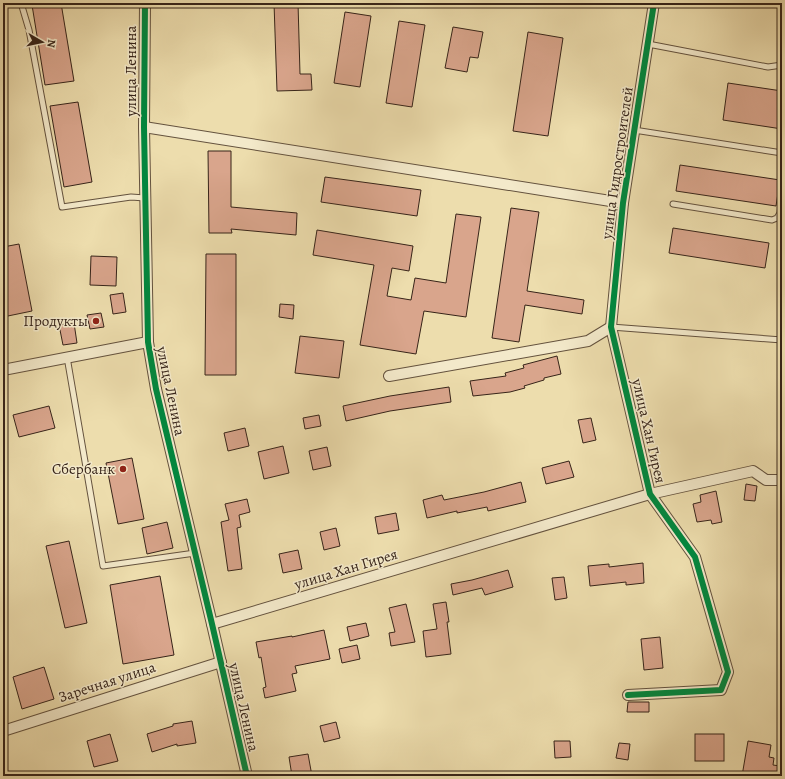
<svg xmlns="http://www.w3.org/2000/svg" width="785" height="779" font-family="Alegreya,serif">
	<style>
		.building { fill: #d9a58c; stroke: #372419 }
		.lines { fill: none; stroke-linecap: round; stroke-linejoin: round }
		.service-casing { stroke: #64523e; stroke-width: 7 }
		.minor-casing { stroke: #64523e; stroke-width: 12 }
		.service { stroke: #f3e9ca; stroke-width: 5 }
		.minor { stroke: #f3e9ca; stroke-width: 10 }
		.cycleway-casing { stroke: #f3e9ca; stroke-width: 8 }
		.cycleway { stroke: #00873e; stroke-width: 6 }
		.poi-dot { fill: #8f2418; stroke: #f3e9ca; stroke-width: 1.5 }
		.labels { text-anchor: middle; dominant-baseline: central; stroke-width: 3; stroke-linejoin: round; paint-order: stroke }
		.street-label { font-size: 15px; fill: #372419; stroke: #f3e9ca }
		.poi-label { font-size: 15px; fill: #372419; stroke: #f3e9ca; text-anchor: end }
	</style>
	<rect width="100%" height="100%" fill="#edddad"/>
	<filter id="stains"><feTurbulence type="fractalNoise" baseFrequency=".005" numOctaves="4"/><feColorMatrix values="0 0 0 0 .2 0 0 0 0 .09 0 0 0 0 .02 0 0 0 .5 -.17"/></filter>
	<radialGradient id="worn" r=".72"><stop offset=".6" stop-color="#630" stop-opacity="0"/><stop offset="1" stop-color="#630" stop-opacity=".3"/></radialGradient>
	<g class="building">
		<path d="M43 3H61L74 81 45 85 32 5Z"/>
		<path d="M274 3H298L300 74H311L312 90 277 91Z"/>
		<path d="M345 12 371 16 360 87 334 83Z"/>
		<path d="M399 21 425 25 412 107 386 103Z"/>
		<path d="M453 27 483 32 478 58 470 57 467 72 445 68Z"/>
		<path d="M528 32 563 38 548 136 513 131Z"/>
		<path d="M728 83 782 91V129L723 120Z"/>
		<path d="M78 102 92 182 64 187 50 106Z"/>
		<path d="M208 151H231V207L297 213 296 235 231 229 232 233H209Z"/>
		<path d="M680 165 780 180 776 206 676 191Z"/>
		<path d="M325 177 421 190 417 216 321 202Z"/>
		<path d="M511 208 539 212 527 291 584 300 582 314 525 305 519 342 492 338Z"/>
		<path d="M456 214 481 217 466 317 424 311 416 354 360 345 374 265 313 255 317 230 413 246 409 271 392 268 387 296 411 300 415 278 446 283Z"/>
		<path d="M673 228 769 243 765 268 669 253Z"/>
		<path d="M19 244 32 311 3 317V247Z"/>
		<path d="M206 254H236V375H205Z"/>
		<path d="M91 256 117 257 116 286 90 285Z"/>
		<path d="M123 293 126 312 113 314 110 295Z"/>
		<path d="M280 304 294 305 293 319 279 317Z"/>
		<path d="M101 313 104 327 90 329 87 315Z"/>
		<path d="M74 323 77 343 63 345 59 325Z"/>
		<path d="M300 336 344 341 339 378 295 373Z"/>
		<path d="M557 356 561 374 544 378V380L524 386 525 388 510 392 473 396 470 381 506 376 505 373 524 368 523 365Z"/>
		<path d="M449 387 451 402 390 411 346 421 343 406 390 396Z"/>
		<path d="M49 406 55 428 19 437 13 415Z"/>
		<path d="M319 415 321 426 305 429 303 418Z"/>
		<path d="M591 418 596 440 583 443 578 420Z"/>
		<path d="M245 428 249 446 228 451 224 433Z"/>
		<path d="M283 446 289 473 264 479 258 452Z"/>
		<path d="M327 447 331 466 313 470 309 451Z"/>
		<path d="M132 458 144 519 118 524 106 463Z"/>
		<path d="M569 461 574 477 546 484 542 468Z"/>
		<path d="M521 482 526 502 488 511 487 507 457 513V511L427 518 423 500 442 495 444 500 484 492Z"/>
		<path d="M746 484 757 486 755 501 744 500Z"/>
		<path d="M716 491 722 522 712 524 711 520 697 522 693 504 701 502 700 495Z"/>
		<path d="M247 499 250 512 239 515 241 527 237 528 242 569 228 571 221 522 229 520 225 504Z"/>
		<path d="M396 513 399 530 378 534 375 517Z"/>
		<path d="M167 522 173 548 147 554 142 528Z"/>
		<path d="M336 528 340 546 324 550 320 532Z"/>
		<path d="M69 541 87 623 65 628 46 546Z"/>
		<path d="M298 550 302 569 283 573 279 554Z"/>
		<path d="M643 563 644 583 626 585V582L590 586 588 566 609 564V567Z"/>
		<path d="M508 570 513 587 485 595 482 588 453 595 451 584 472 580Z"/>
		<path d="M160 576 174 655 123 664 110 585Z"/>
		<path d="M564 577 567 598 555 600 552 578Z"/>
		<path d="M446 602 449 622H447L451 654 426 657 423 631 437 629 433 604Z"/>
		<path d="M406 604 415 642 391 646 389 633 395 632 389 608Z"/>
		<path d="M366 623 369 636 350 641 347 627Z"/>
		<path d="M324 630 330 659 295 666 297 673 292 674 296 691 265 698 263 688 266 687 261 657 259 658 256 642 292 636V637Z"/>
		<path d="M660 637 663 668 644 670 641 639Z"/>
		<path d="M357 645 360 659 342 663 339 649Z"/>
		<path d="M44 667 54 699 22 709 13 677Z"/>
		<path d="M628 702H649V712H627Z"/>
		<path d="M192 721 196 743 177 746V744L152 752 147 734 173 726V724Z"/>
		<path d="M336 722 340 738 324 742 320 726Z"/>
		<path d="M110 734 118 761 94 767 87 741Z"/>
		<rect x="695" y="734" width="29" height="27"/>
		<path d="M554 741H570L571 757 555 758Z"/>
		<path d="M748 741 771 745 769 757 774 758 773 765 780 766 779 776H742Z"/>
		<path d="M619 743 630 744 628 760 616 758Z"/>
		<path d="M308 754 312 776H292L289 757Z"/>
	</g>
	<g class="lines">
		<g class="service-casing">
			<g id="service">
				<path d="M21 3 29 30 62 207 131 197 145 198"/>
				<path d="M648 44 768 67 782 65"/>
				<path d="M634 130 782 153"/>
				<path d="M673 204 772 220 777 218 780 213 782 197"/>
				<path d="M611 327 782 340"/>
				<path d="M67 357 103 566 195 553"/>
			</g>
		</g>
		<g class="minor-casing">
			<g id="minor">
				<path d="M145 3 144 127 148 342 156 389 212 624 247 776"/>
				<path d="M144 127 623 203"/>
				<path d="M3 370 148 342"/>
				<path d="M389 376 588 341 611 327"/>
				<path d="M212 624 650 494 753 471 766 480H782"/>
				<path d="M628 695 721 690 728 672 695 557 650 494 611 327 623 203 654 3"/>
				<path d="M3 731 221 662"/>
			</g>
		</g>
		<use href="#service" class="service"/>
		<use href="#minor" class="minor"/>
		<g class="cycleway-casing">
			<g id="cycleway">
				<path d="M145 3 144 127 148 342 156 389 212 624 247 776"/>
				<path d="M628 695 721 690 728 672 695 557 650 494 611 327 623 203 654 3"/>
			</g>
		</g>
		<use href="#cycleway" class="cycleway"/>
	</g>
	<g class="poi-dot">
		<circle cx="96" cy="321" r="4"/>
		<circle cx="123" cy="469" r="4"/>
	</g>
	<g class="labels">
		<g class="street-label">
			<text transform="translate(131 71) rotate(-90)">улица Ленина</text>
			<text transform="translate(617 163) rotate(-82)">улица Гидростроителей</text>
			<text transform="translate(171 391) rotate(78)">улица Ленина</text>
			<text transform="translate(649 431) rotate(77)">улица Хан Гирея</text>
			<text transform="translate(346 569) rotate(-17)">улица Хан Гирея</text>
			<text transform="translate(107 682) rotate(-18)">Заречная улица</text>
			<text transform="translate(244 707) rotate(77)">улица Ленина</text>
		</g>
		<g class="poi-label">
			<text x="88" y="321">Продукты</text>
			<text x="115" y="469">Сбербанк</text>
		</g>
	</g>
	<rect width="785" height="779" fill="none" stroke="#edddad" stroke-width="16"/>
	<rect x="4" y="4" width="777" height="771" fill="none" stroke="#372419" stroke-width="2"/>
	<rect x="8" y="8" width="769" height="763" fill="none" stroke="#372419"/>
	<g transform="translate(42 42) rotate(99)" stroke="#f3e9ca" stroke-width="3" paint-order="stroke">
	<path d="M0-3L7 15L0 10L-7 15Z" fill="#372419"/>
	<text y="-6" font-size="11" font-weight="bold" text-anchor="middle" fill="#372419">N</text>
	</g>
	<rect width="100%" height="100%" filter="url(#stains)"/>
	<rect width="100%" height="100%" fill="url(#worn)"/>
</svg>
